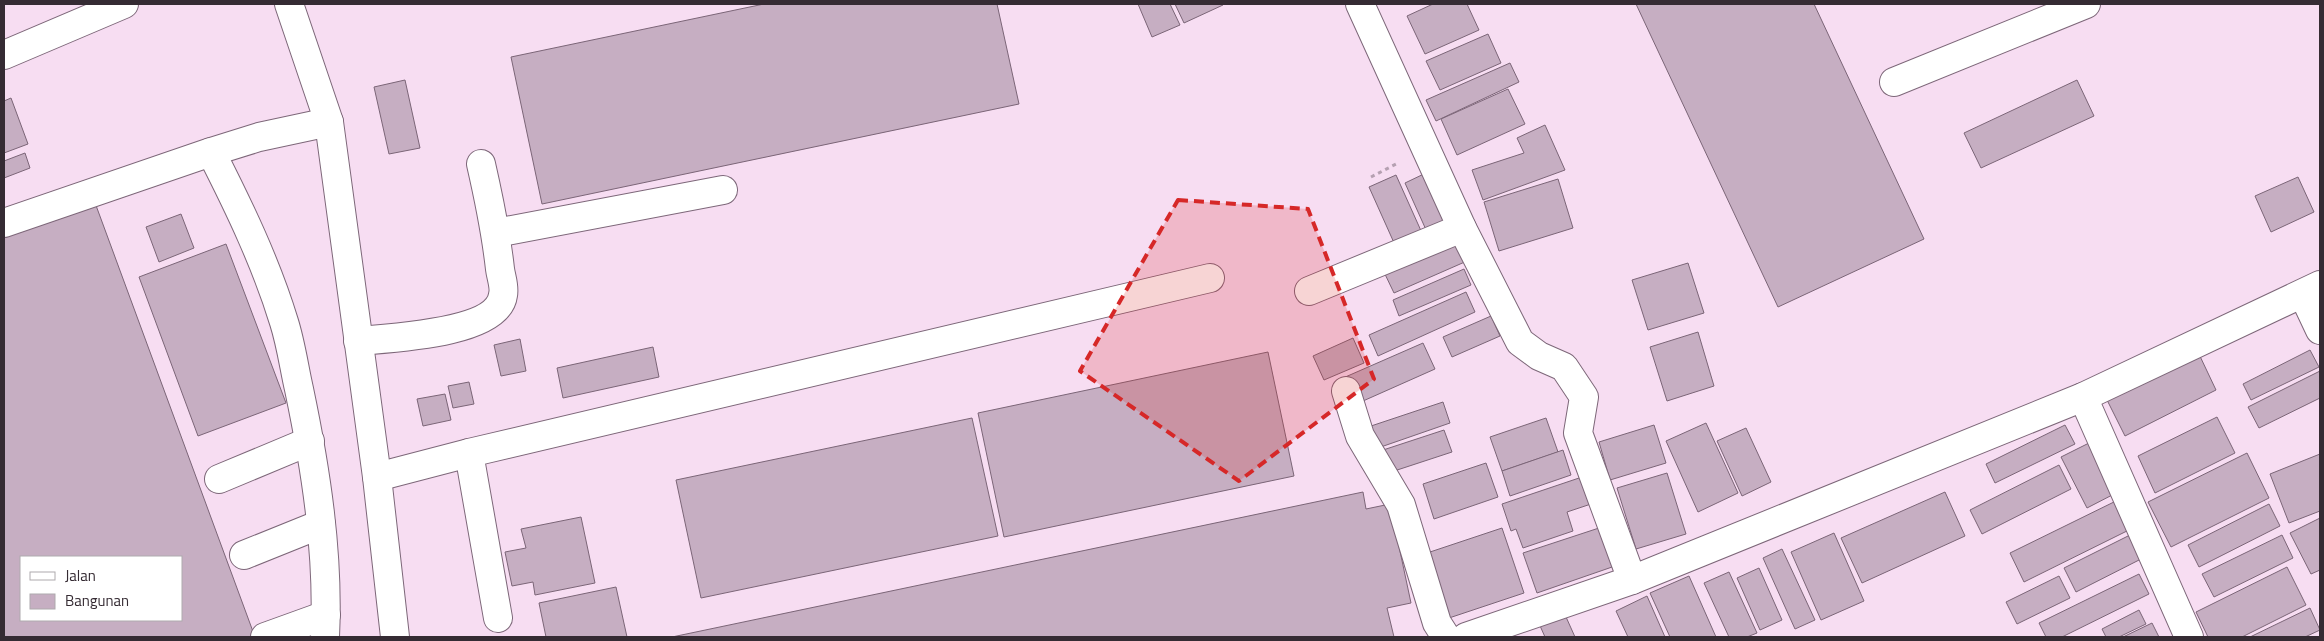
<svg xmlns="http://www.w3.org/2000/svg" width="2324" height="641" font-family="'Titillium Web',sans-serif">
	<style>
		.building { fill: #c6aec2; stroke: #7b6577; fill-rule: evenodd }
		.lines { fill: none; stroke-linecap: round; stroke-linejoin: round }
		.minor-casing { stroke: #7d6779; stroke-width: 30 }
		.path { stroke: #b5a0b1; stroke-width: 3; stroke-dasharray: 4 4; stroke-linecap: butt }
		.minor { stroke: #fff; stroke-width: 28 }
		.marked { fill: #d62828; fill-opacity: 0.2; stroke: #d62828; stroke-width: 4; stroke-dasharray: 10 6; stroke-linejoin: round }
	</style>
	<rect width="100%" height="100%" fill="#f7ddf2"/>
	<g class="building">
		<path d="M764 4H997L1019 104 542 204 511 57Z"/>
		<path d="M1138 4H1170L1180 25 1152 37Z"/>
		<path d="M1175 4H1222L1223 5 1184 23Z"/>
		<path d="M1433 4H1467L1479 30 1425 54 1407 16Z"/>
		<path d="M1636 4H1814L1924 239 1778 307Z"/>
		<path d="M1488 34 1501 63 1440 90 1426 61Z"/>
		<path d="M1510 63 1519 82 1436 121 1426 100Z"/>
		<path d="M405 80 420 148 389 154 374 87Z"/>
		<path d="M2077 80 2094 116 1981 168 1964 133Z"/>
		<path d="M1508 89 1525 124 1457 155 1441 119Z"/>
		<path d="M11 98 28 144 4 153V101Z"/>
		<path d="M1545 125 1565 170 1483 200 1472 170 1524 153 1517 138Z"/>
		<path d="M25 153 30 168 4 178V161Z"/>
		<path d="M1428 172 1449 221 1427 232 1405 183Z"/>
		<path d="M1396 175 1422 233 1395 245 1369 187Z"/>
		<path d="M2298 177 2314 212 2271 232 2255 196Z"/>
		<path d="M1558 179 1573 228 1499 251 1484 202Z"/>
		<path d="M94 200 255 637H4V234ZM21 557H181V620H21Z"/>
		<path d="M181 214 194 248 159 262 146 227Z"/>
		<path d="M1457 237 1467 261 1394 293 1383 270Z"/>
		<path d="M226 244 286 403 198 436 139 277Z"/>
		<path d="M1688 263 1704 313 1648 330 1632 280Z"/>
		<path d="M1464 269 1471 285 1399 316 1393 300Z"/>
		<path d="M1466 292 1475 312 1378 356 1369 335Z"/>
		<path d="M1491 316 1500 336 1452 357 1443 337Z"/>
		<path d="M1698 332 1714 386 1667 401 1650 347Z"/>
		<path d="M1353 338 1364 363 1324 380 1313 356Z"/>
		<path d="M520 339 526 371 501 376 494 345Z"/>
		<path d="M1423 343 1435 369 1354 405 1343 378Z"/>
		<path d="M653 347 659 377 563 398 557 368Z"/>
		<path d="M2310 350 2319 367 2251 400 2243 384Z"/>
		<path d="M1268 352 1294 476 1004 537 978 413Z"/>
		<path d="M2198 352 2216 390 2125 436 2106 398Z"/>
		<path d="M2320 371V398L2259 428 2248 407Z"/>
		<path d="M469 382 474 404 453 408 448 386Z"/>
		<path d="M445 394 451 420 423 426 417 399Z"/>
		<path d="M1443 402 1450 423 1375 449 1368 427Z"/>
		<path d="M2217 417 2235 453 2155 493 2138 456Z"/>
		<path d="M972 418 998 536 701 598 676 480Z"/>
		<path d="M1546 418 1558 452 1502 471 1490 437Z"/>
		<path d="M1706 423 1738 493 1698 512 1666 441Z"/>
		<path d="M1654 425 1666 463 1610 480 1599 442Z"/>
		<path d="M2065 425 2075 444 1995 483 1986 464Z"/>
		<path d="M1746 428 1771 482 1742 496 1717 441Z"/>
		<path d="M1444 430 1452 452 1385 474 1377 452Z"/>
		<path d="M2093 441 2118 492 2087 508 2061 457Z"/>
		<path d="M1563 450 1571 475 1510 496 1502 471Z"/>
		<path d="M2247 453 2269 498 2171 547 2148 502Z"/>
		<path d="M2320 454V511L2289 523 2270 474Z"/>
		<path d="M1486 463 1498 497 1434 519 1423 484Z"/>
		<path d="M2059 465 2071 489 1982 534 1970 510Z"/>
		<path d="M1667 473 1686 534 1636 549 1617 488Z"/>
		<path d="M1585 476 1594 503 1567 512 1573 531 1523 548 1516 529 1511 531 1502 504Z"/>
		<path d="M1363 492 1366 509 1390 504 1411 603 1387 608 1394 637H672Z"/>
		<path d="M1945 492 1965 536 1862 583 1841 538Z"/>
		<path d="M2120 499 2135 527 2024 582 2010 553Z"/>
		<path d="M2269 504 2280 526 2199 567 2188 545Z"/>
		<path d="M581 517 595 583 535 595 533 582 512 586 505 552 526 548 521 529Z"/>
		<path d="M2320 518V570L2311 574 2290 533Z"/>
		<path d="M1602 527 1615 566 1537 593 1523 553Z"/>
		<path d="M1502 528 1524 593 1446 619 1424 554Z"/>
		<path d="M1834 533 1864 601 1821 620 1791 552Z"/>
		<path d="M2132 534 2143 558 2076 592 2064 568Z"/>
		<path d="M2282 535 2293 558 2214 597 2202 574Z"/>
		<path d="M1782 549 1815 620 1795 629 1763 558Z"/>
		<path d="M2287 567 2306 605 2242 637H2208L2196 612Z"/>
		<path d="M1759 568 1782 620 1760 630 1737 578Z"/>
		<path d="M1729 572 1757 633 1747 637H1729L1704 583Z"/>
		<path d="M2139 574 2149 594 2062 637H2046L2039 623Z"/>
		<path d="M1689 576 1716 637H1670L1650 593Z"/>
		<path d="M2059 576 2070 598 2017 624 2006 602Z"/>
		<path d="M616 587 627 637H546L539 603Z"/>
		<path d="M1647 596 1665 637H1628L1616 611Z"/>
		<path d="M1562 608 1575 637H1545L1537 619Z"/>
		<path d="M2310 608 2320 630 2305 637H2250Z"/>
		<path d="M2139 610 2146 624 2119 637H2106L2102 629Z"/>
		<path d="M2152 623 2159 637H2123Z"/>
	</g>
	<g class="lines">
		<g class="minor-casing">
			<g id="minor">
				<path d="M289 4 329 122 377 477 395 637"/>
				<path d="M1360 4 1462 228 1520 342 1539 356 1564 367 1584 397 1578 433 1632 580"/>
				<path d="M4 55 124 4"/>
				<path d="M1894 82 2086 4"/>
				<path d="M211 152C239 207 266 263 284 322 291 344 294 367 299 389 316 470 329 554 325 637"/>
				<path d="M4 223 211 152 259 137 329 122"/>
				<path d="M496 233 723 190"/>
				<path d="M1309 291 1462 228"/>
				<path d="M2303 294 2320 330"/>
				<path d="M358 341C389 338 498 334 503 295 505 287 501 277 500 269 496 233 489 199 481 164"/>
				<path d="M1346 391 1360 436 1401 505 1437 623 1446 637"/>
				<path d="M2083 397 2189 637"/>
				<path d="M469 453 498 618"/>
				<path d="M377 477 469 453 1210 278"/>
				<path d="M219 479 310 441"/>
				<path d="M244 555 321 524"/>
				<path d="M265 637 326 615"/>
				<path d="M1466 637 1632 580 2083 397 2320 285"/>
			</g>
		</g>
		<path class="path" d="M1371 177 1398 163"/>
		<use href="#minor" class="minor"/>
	</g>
	<path class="marked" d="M1178 200 1308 209 1374 379 1239 481 1080 371Z"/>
	<rect width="2324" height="641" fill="none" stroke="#352b33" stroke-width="10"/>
	<rect x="20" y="556" width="162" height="65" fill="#ffffff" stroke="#aeaaad"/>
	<rect x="30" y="572" width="25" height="8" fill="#ffffff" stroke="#aeaaad"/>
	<text x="65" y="581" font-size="15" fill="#352b33">Jalan</text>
	<rect x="30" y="594" width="25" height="15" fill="#c6aec2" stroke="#aeaaad"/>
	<text x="65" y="606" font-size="15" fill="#352b33">Bangunan</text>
</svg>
